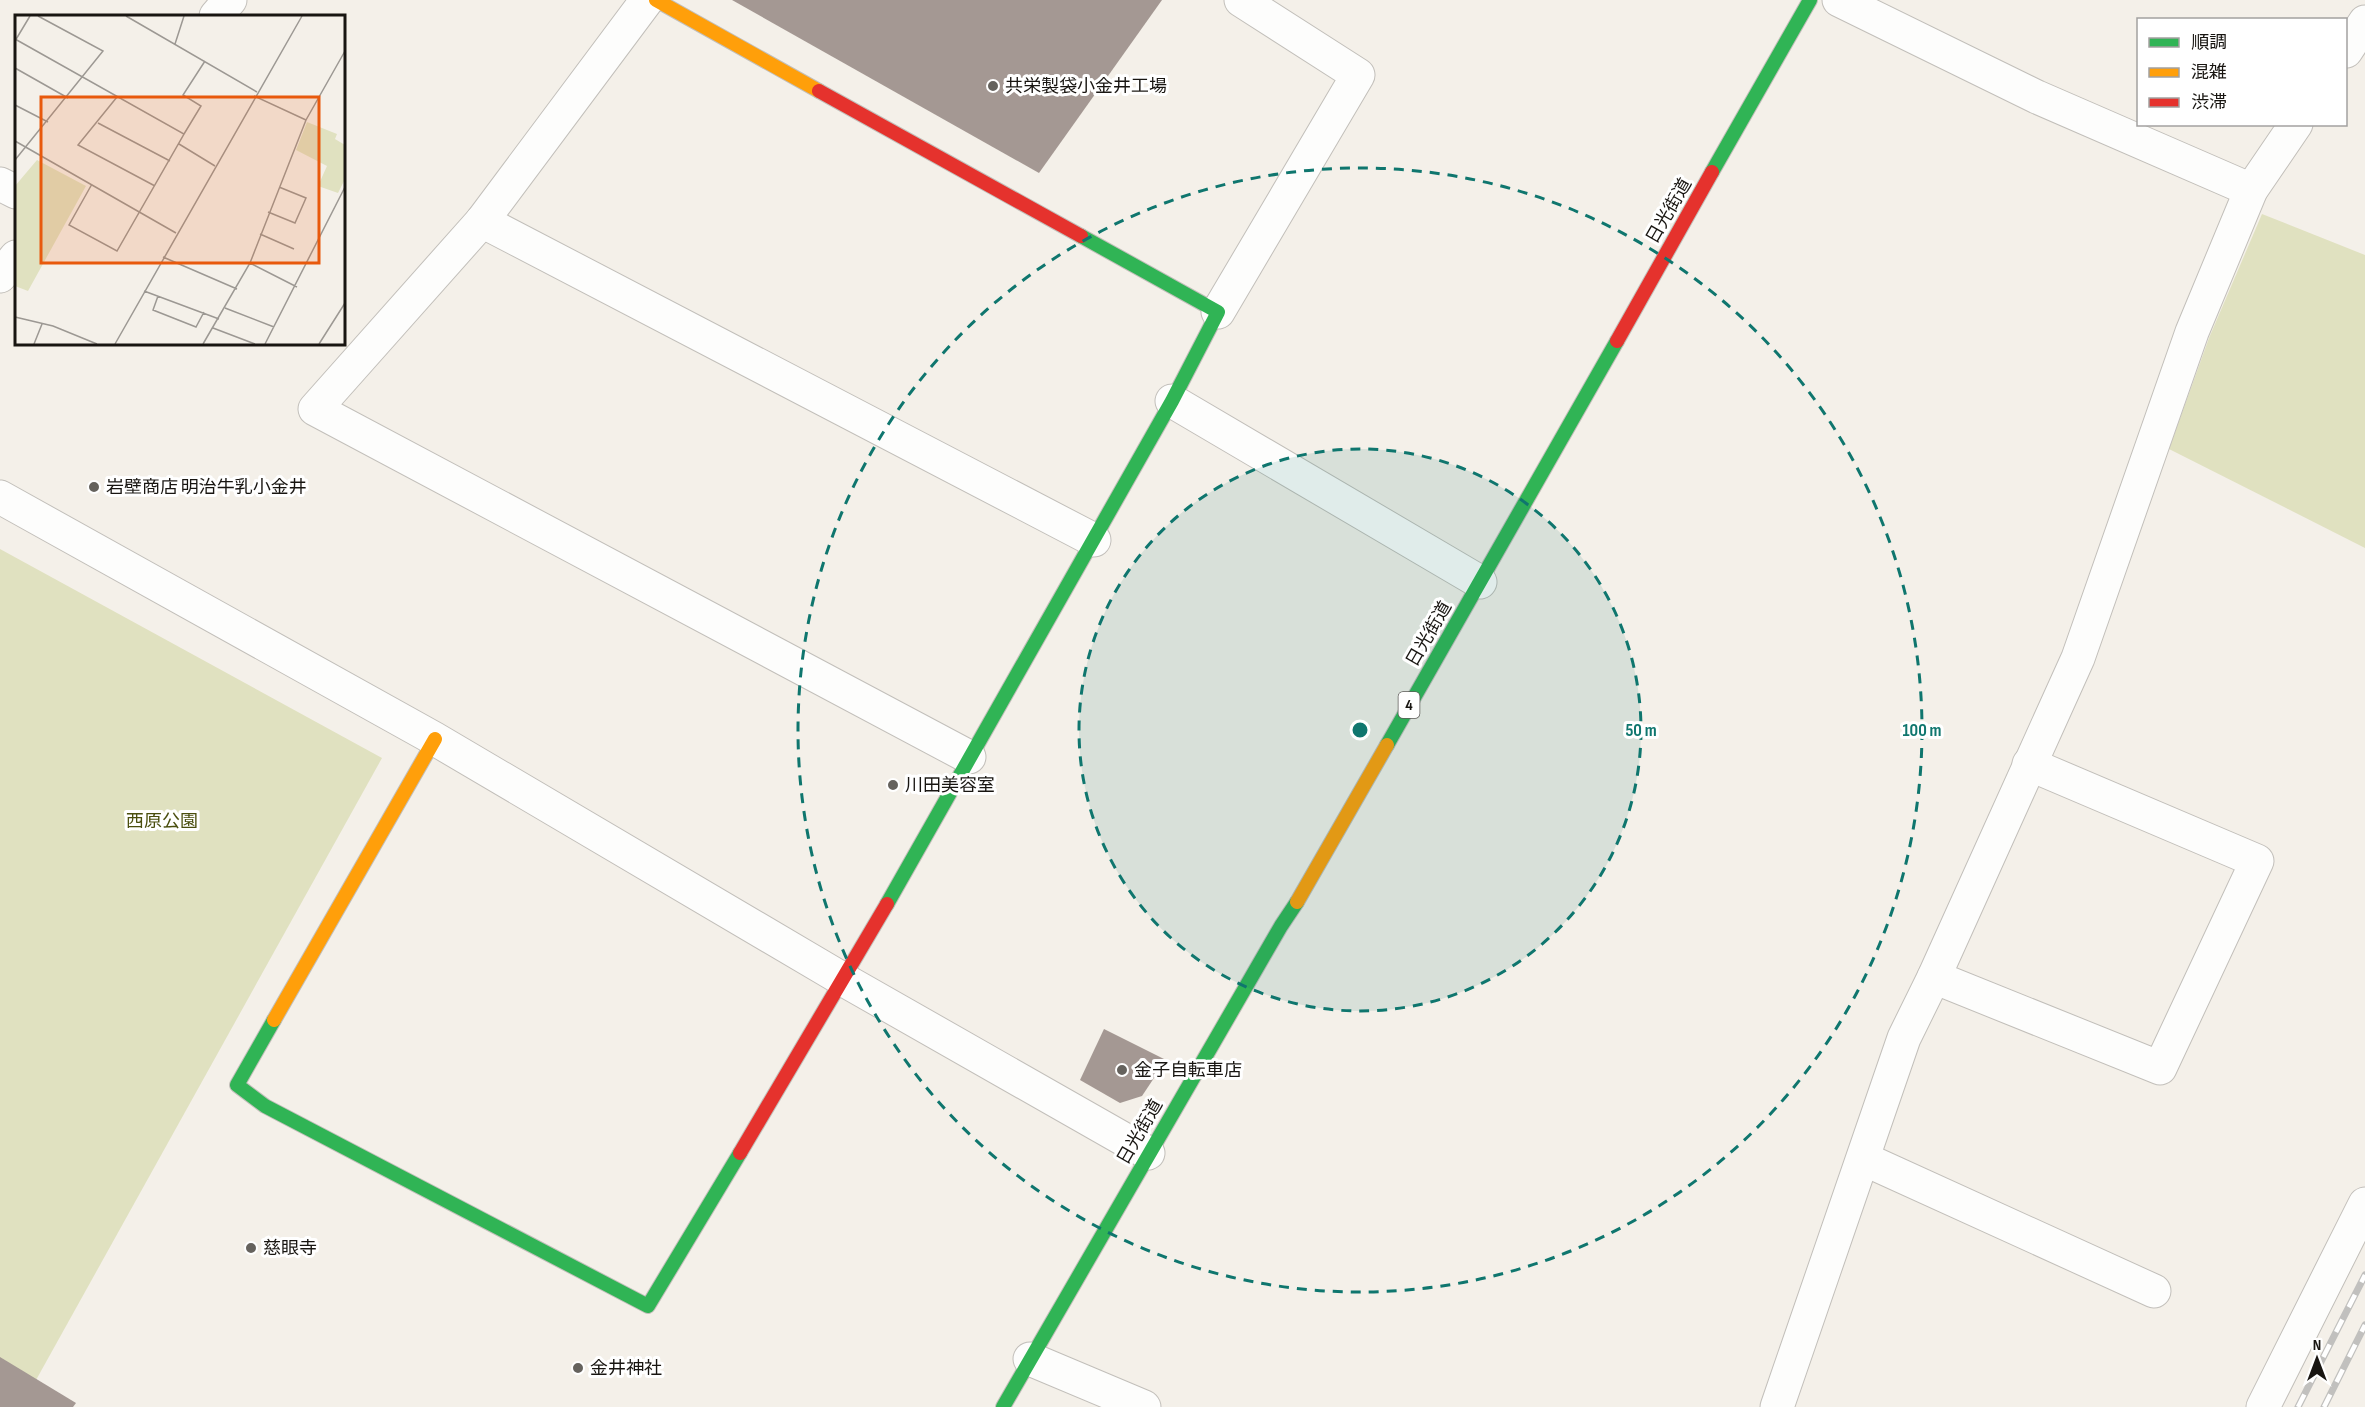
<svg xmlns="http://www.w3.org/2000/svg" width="2365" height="1407" font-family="'Sofia Sans Condensed','Noto Sans JP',sans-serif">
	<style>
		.green { fill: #e0e1c0 }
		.building { fill: #a49893 }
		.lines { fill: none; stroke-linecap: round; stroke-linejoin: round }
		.street-casing { stroke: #c2bfba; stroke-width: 35 }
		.fast-casing { stroke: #c2bfba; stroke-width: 16 }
		.slow-casing { stroke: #c2bfba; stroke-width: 16 }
		.jam-casing { stroke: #c2bfba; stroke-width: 16 }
		.street { stroke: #fdfdfc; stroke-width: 33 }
		.fast { stroke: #30b455; stroke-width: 14 }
		.slow { stroke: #ff9f0a; stroke-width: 14 }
		.jam { stroke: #e5322d; stroke-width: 14 }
		.rail-casing { stroke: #c1c0be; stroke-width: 7 }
		.rail { stroke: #fff; stroke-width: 4.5; stroke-dasharray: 14; stroke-linecap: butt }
		.ring { fill: none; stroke: #0f766e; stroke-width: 3; stroke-dasharray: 10 8 }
		.poi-dot { fill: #65625d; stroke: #fff; stroke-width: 2 }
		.labels { text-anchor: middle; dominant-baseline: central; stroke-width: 6; stroke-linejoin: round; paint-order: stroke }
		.shield { fill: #fff; stroke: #5d5b58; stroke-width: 1.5 }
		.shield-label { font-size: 16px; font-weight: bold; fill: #181511 }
		.poi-label { font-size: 18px; fill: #181511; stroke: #fff; text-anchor: start }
		.street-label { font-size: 18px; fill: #181511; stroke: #fff }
		.park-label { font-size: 18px; fill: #4a4e0e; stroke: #fff }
		.inset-road { fill: none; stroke: #9c9893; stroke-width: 1.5 }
		.view { fill: #e8590c; fill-opacity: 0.15; stroke: #e8590c; stroke-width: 3 }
		.inset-edge { fill: none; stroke: #181511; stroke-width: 3 }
		.centre { fill: #0f766e; stroke: #fff; stroke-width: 3 }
		.ring-label { font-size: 18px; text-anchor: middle; font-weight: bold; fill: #0f766e; stroke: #fff; stroke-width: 6; stroke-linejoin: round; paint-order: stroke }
	</style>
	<rect width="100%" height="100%" fill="#f4f0e9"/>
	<g class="green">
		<path d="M2262 214 2365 255V548L2169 449 2209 338Z"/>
		<path d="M0 549 382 758 21 1407H0Z"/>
	</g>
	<g class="building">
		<path d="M732 0H1162L1039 173Z"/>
		<path d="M1104 1029 1166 1060 1142 1096 1120 1103 1080 1080Z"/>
		<path d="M0 1357 76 1403 73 1407H0Z"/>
	</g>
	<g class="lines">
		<g class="street-casing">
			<g id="street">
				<path d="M647 0 482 221 315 409 969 757"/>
				<path d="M1839 0 2037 97 2251 190"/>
				<path d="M216 16 230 0"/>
				<path d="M2346 51 2365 22"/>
				<path d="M0 184 16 192"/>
				<path d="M482 221 1094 540"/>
				<path d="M0 276 16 257"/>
				<path d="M1218 312 1358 75 1241 0"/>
				<path d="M1172 401 1480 582"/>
				<path d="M0 497 435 739 844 980 1148 1153"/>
				<path d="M1934 977 2160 1068 2257 861 2029 764"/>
				<path d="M1864 1159 2154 1291"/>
				<path d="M1030 1359 1144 1407"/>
				<path d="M1777 1407 1904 1038 1934 977 2078 658 2192 332 2251 190 2296 124"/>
				<path d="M2263 1407 2365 1204"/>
			</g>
		</g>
		<g class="fast-casing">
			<g id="fast">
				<path d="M1712 172 1810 0"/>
				<path d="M1387 745 1617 341"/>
				<path d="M887 904 1172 401 1218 312 1081 236"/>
				<path d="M274 1020 237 1085 265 1106 648 1306 740 1153"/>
				<path d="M1003 1407 1281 926 1297 902"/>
			</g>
		</g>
		<g class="slow-casing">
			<g id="slow">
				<path d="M656 0 819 91"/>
				<path d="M1297 902 1387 745"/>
				<path d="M274 1020 435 739"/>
			</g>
		</g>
		<g class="jam-casing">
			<g id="jam">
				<path d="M819 91 1081 236"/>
				<path d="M1617 341 1712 172"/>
				<path d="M740 1153 887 904"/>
			</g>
		</g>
		<use href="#street" class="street"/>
		<use href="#fast" class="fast"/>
		<use href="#slow" class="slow"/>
		<use href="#jam" class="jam"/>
		<g class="rail-casing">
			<g id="rail">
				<path d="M2298 1407 2365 1275"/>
				<path d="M2324 1407 2365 1325"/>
			</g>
		</g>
		<use href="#rail" class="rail"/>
	</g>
	<circle cx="1360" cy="730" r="281" fill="#0f766e" fill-opacity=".12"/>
	<g class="ring">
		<circle cx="1360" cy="730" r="281"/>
		<circle cx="1360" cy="730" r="562"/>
	</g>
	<g class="poi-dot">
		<circle cx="993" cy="86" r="6"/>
		<circle cx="94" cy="487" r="6"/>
		<circle cx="893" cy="785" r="6"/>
		<circle cx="1122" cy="1070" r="6"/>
		<circle cx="251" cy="1248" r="6"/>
		<circle cx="578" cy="1368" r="6"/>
	</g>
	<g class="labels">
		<rect class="shield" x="1398.5" y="692" width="21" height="26" rx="4.5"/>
		<g class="shield-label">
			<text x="1409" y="705">4</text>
		</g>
		<g class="poi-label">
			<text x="1005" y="86">共栄製袋小金井工場</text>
			<text x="106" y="487">岩壁商店 明治牛乳小金井</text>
			<text x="905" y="785">川田美容室</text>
			<text x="1134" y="1070">金子自転車店</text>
			<text x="263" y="1248">慈眼寺</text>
			<text x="590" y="1368">金井神社</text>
		</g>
		<g class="street-label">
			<text transform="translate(1669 211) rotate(-60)">日光街道</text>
			<text transform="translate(1429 634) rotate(-60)">日光街道</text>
			<text transform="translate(1140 1132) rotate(-60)">日光街道</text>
		</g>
		<g class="park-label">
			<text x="162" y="821">西原公園</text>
		</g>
	</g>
	<g transform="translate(15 15)">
		<rect width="330" height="330" fill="#f4f0e9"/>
		<path d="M292 107 322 119 320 124 330 130V164L323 178 303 171 312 151 281 135ZM22 145 71 171 13 276 0 271V171Z" fill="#e0e1c0"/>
		<path class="inset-road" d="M111 1 242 77M0 24 169 119 102 236 54 210 77 169M0 26 15 1M160 29 169 1M0 53 53 83M239 81 291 105M102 82 63 130 140 171M0 90 33 107M83 108 155 146M169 119 186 91 168 80 190 46M0 126 161 218M164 129 200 151M0 145 88 36 23 1M253 197 280 208 291 183 264 172M245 219 279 234M148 242 222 274M235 248 282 272M129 276 204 304M143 281 138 295 181 312 189 297M210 293 259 312M0 302 38 311 82 329M198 313 240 329M19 329 27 309M100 329 287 1M188 329 235 248 291 105 330 36M250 329 330 172M304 329 330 288"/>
		<path class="view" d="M26 82H304V248H26Z"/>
		<rect width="330" height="330" class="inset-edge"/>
	</g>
	<circle cx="1360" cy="730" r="9" class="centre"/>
	<g class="ring-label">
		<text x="1641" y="736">50 m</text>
		<text x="1922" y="736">100 m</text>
	</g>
	<rect x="2137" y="18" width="210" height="108" fill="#ffffff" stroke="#a3a1a0" stroke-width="1.5"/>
	<rect x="2149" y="38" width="30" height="9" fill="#30b455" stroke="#a3a1a0" stroke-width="1.5"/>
	<text x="2191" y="48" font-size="18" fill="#181511">順調</text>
	<rect x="2149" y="68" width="30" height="9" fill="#ff9f0a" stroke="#a3a1a0" stroke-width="1.5"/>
	<text x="2191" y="78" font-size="18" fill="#181511">混雑</text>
	<rect x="2149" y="98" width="30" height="9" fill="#e5322d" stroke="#a3a1a0" stroke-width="1.5"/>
	<text x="2191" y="108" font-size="18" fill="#181511">渋滞</text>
	<g transform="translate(2317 1359)" stroke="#ffffff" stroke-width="4.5" paint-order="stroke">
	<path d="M0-4.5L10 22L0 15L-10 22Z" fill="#181511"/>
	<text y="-9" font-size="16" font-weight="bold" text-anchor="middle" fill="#181511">N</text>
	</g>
</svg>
